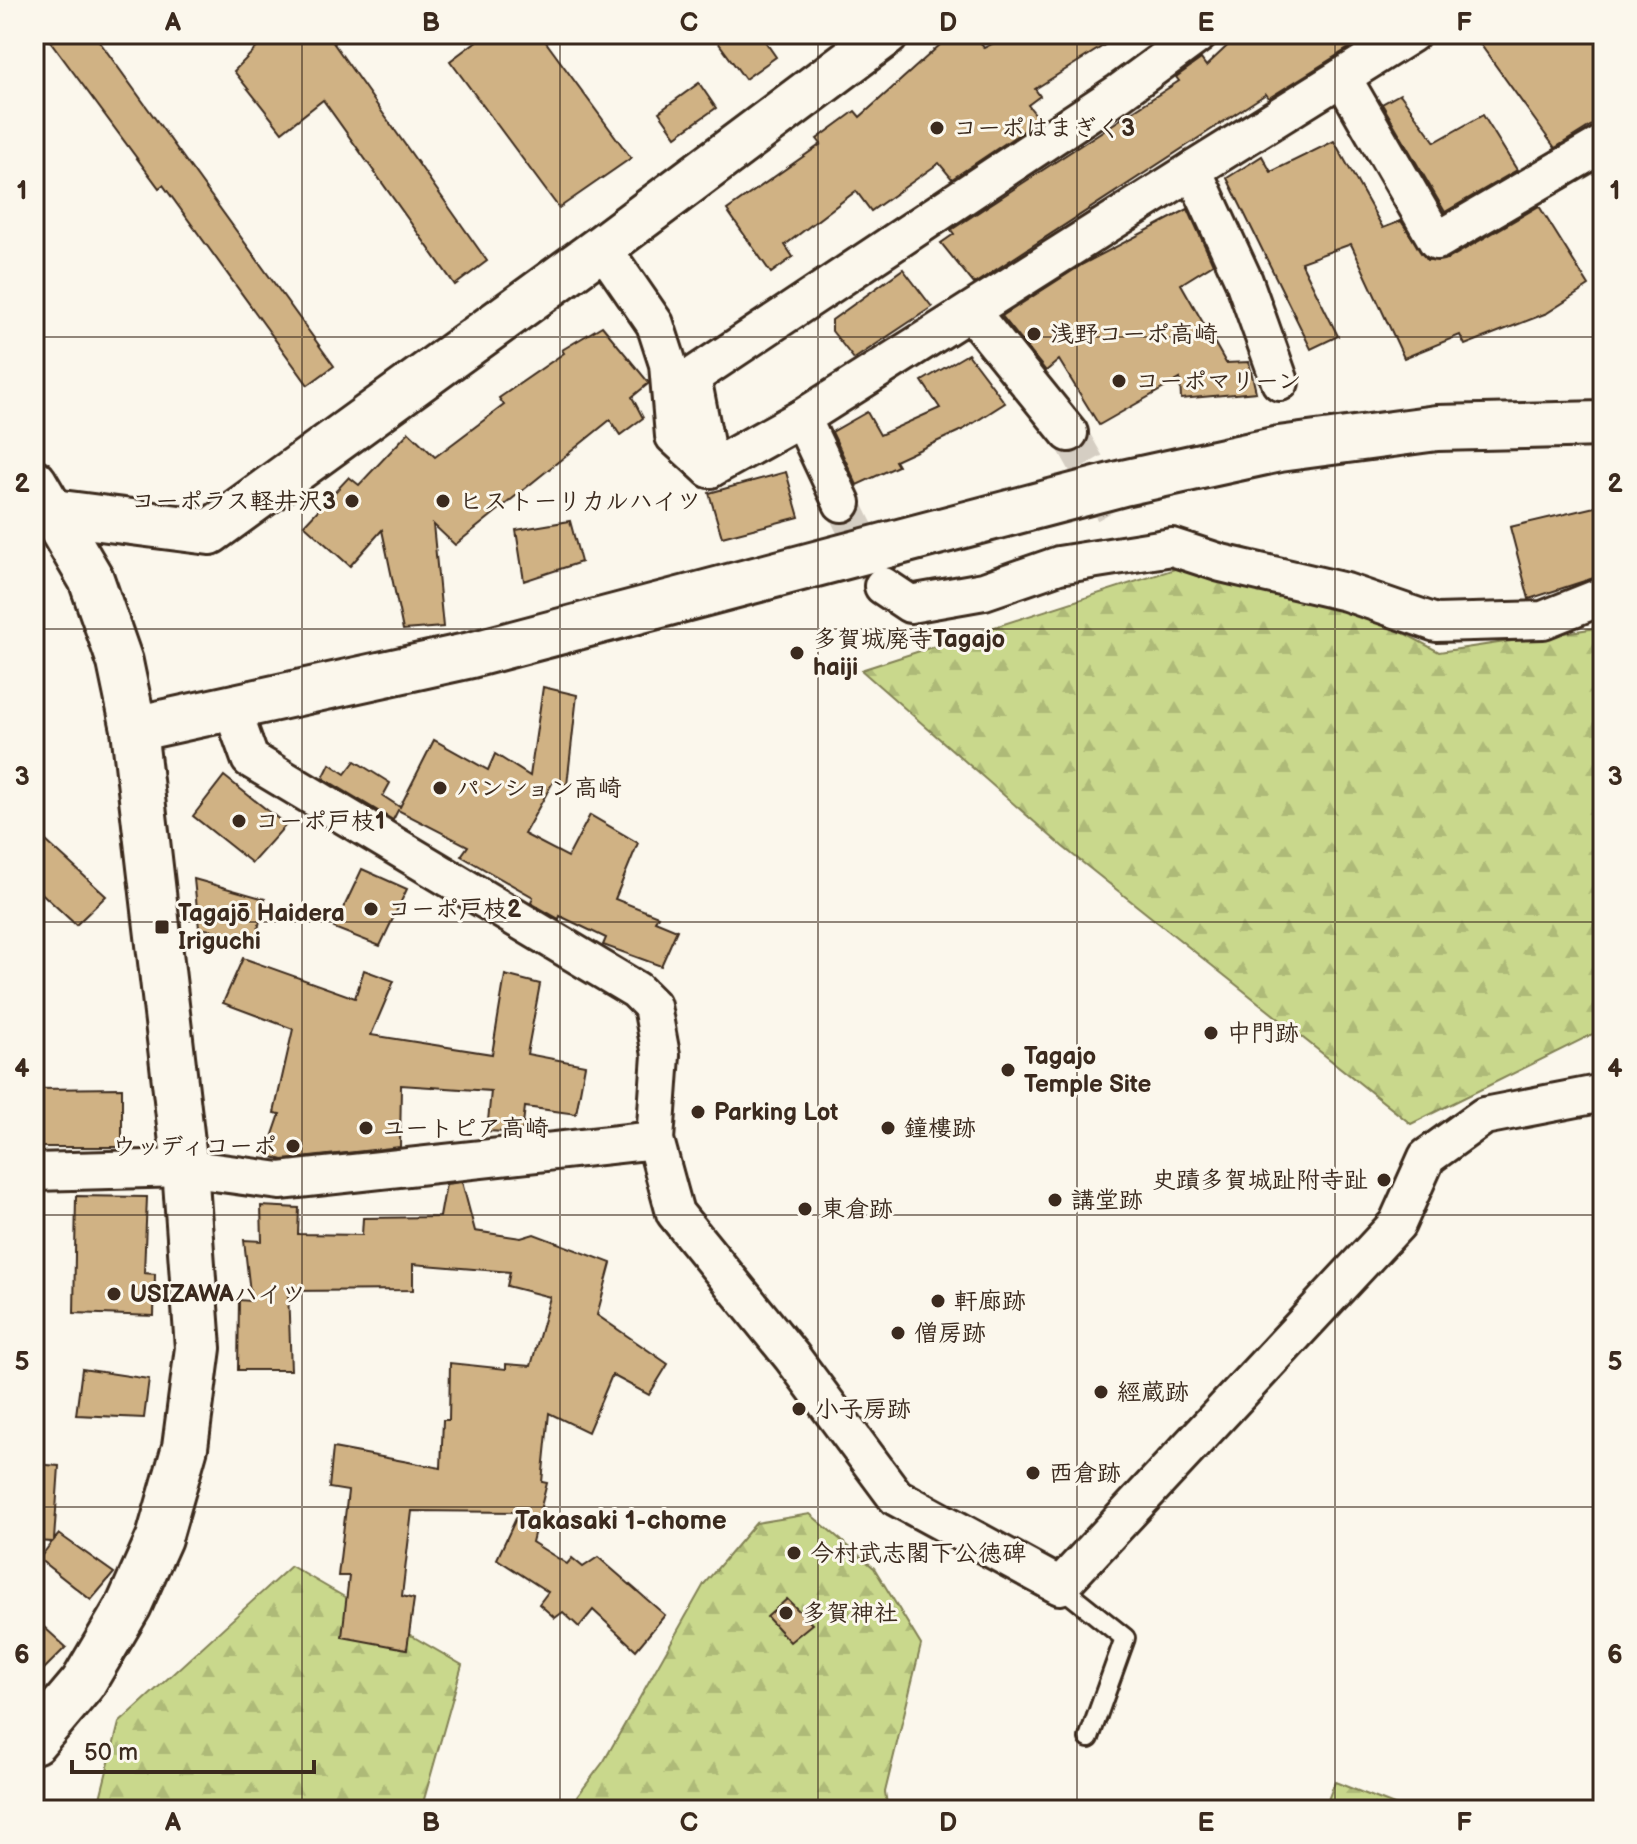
<svg xmlns="http://www.w3.org/2000/svg" width="1637" height="1844" font-family="'Balsamiq Sans','Klee One',sans-serif">
	<style>
		.forest { fill: url(#forest-firs); stroke: #828155; stroke-width: 2 }
		.building { fill: #d0b284; stroke: #3b2a1e; stroke-width: 2 }
		.lines { fill: none; stroke-linecap: round; stroke-linejoin: round }
		.street-tunnel { stroke: #d5cec3; stroke-width: 36; stroke-dasharray: 36 18; stroke-linecap: butt }
		.lane-casing { stroke: #3b2a1e; stroke-width: 24 }
		.street-casing { stroke: #3b2a1e; stroke-width: 42 }
		.secondary-casing { stroke: #3b2a1e; stroke-width: 50 }
		.lane { stroke: #fbf7ec; stroke-width: 18 }
		.street { stroke: #fbf7ec; stroke-width: 36 }
		.secondary { stroke: #fbf7ec; stroke-width: 44 }
		.grid { fill: none; stroke: #3b2a1e; stroke-width: 2; stroke-opacity: 0.55 }
		.poi-dot { fill: #3b2a1e; stroke: #fbf7ec; stroke-width: 3 }
		.labels { text-anchor: middle; dominant-baseline: central; stroke-width: 6; stroke-linejoin: round; paint-order: stroke }
		.poi-label { font-size: 24px; font-weight: bold; fill: #3b2a1e; stroke: #fbf7ec; text-anchor: start }
		.neighbourhood-label { font-size: 26px; font-weight: bold; fill: #3b2a1e; stroke: #fbf7ec }
		.neatline { fill: none; stroke: #3b2a1e; stroke-width: 3 }
		.grid-label { font-size: 26px; text-anchor: middle; font-weight: bold; fill: #3b2a1e }
	</style>
	<defs>
		<pattern id="forest-firs" width="22" height="20" patternUnits="userSpaceOnUse" patternTransform="scale(2)"><rect width="22" height="20" fill="#c9d88c"/><path d="M5 1l3.5 6h-7zM16 11l3.5 6h-7z" fill="#aeba78"/></pattern>
	</defs>
	<rect width="100%" height="100%" fill="#fbf7ec"/>
	<filter id="ink" filterUnits="userSpaceOnUse"><feTurbulence type="fractalNoise" baseFrequency=".0125" numOctaves="2"/><feDisplacementMap in="SourceGraphic" scale="16" xChannelSelector="R" yChannelSelector="G"/><feConvolveMatrix kernelMatrix="1 2 1 2 8 2 1 2 1" color-interpolation-filters="sRGB"/></filter>
	<g filter="url(#ink)">
		<g class="forest">
			<path d="M1243 547 1439 652 1603 627V1029L1411 1124 1063 847 861 670Z"/>
			<path d="M810 1514 874 1568 921 1645 885 1792 888 1810H567L604 1761 704 1584 756 1523Z"/>
			<path d="M291 1566 462 1665 421 1810H97L119 1723Z"/>
			<path d="M1335 1782 1407 1810H1324Z"/>
		</g>
		<g class="building">
			<path d="M45 34H94L334 366 308 385 163 185 159 188Z"/>
			<path d="M270 34H327L487 261 455 285 323 100 282 132 234 71Z"/>
			<path d="M486 34H540L631 158 559 208 450 61Z"/>
			<path d="M712 34H760L776 57 745 79Z"/>
			<path d="M952 34H975L984 48 1011 34H1122L1035 89 1040 96 1028 105 1040 120 952 179 939 163 871 211 856 191 785 245 793 257 771 273 727 210 821 144 817 139 855 111 860 117Z"/>
			<path d="M1240 34H1371L1269 98 1266 94 974 284 941 243 954 234 951 230 1179 81 1176 77 1201 59 1206 66Z"/>
			<path d="M1473 34H1603V118L1555 148Z"/>
			<path d="M699 83 716 108 676 136 659 112Z"/>
			<path d="M1400 94 1435 142 1483 115 1517 170 1445 212 1382 104Z"/>
			<path d="M1334 141 1383 228 1401 221 1427 260 1448 259 1539 206 1589 286 1547 313 1465 345 1460 335 1404 358 1351 244 1301 262 1338 336 1311 349 1227 178 1262 156 1271 172Z"/>
			<path d="M1188 209 1213 264 1181 284 1226 363 1249 362 1256 392 1181 399 1180 379 1099 425 1059 360 1046 371 1002 316 1083 264Z"/>
			<path d="M903 269 932 307 854 359 832 331V320Z"/>
			<path d="M602 326 649 383 632 397 643 418 620 435 610 420 455 545 433 524 443 627 403 630 382 530 350 566 304 525 349 477 359 485 409 432 435 457 504 405 499 398 564 353 562 350Z"/>
			<path d="M968 354 1005 403 964 429 895 461 898 466 857 485 832 432 867 412 880 435 940 408 922 381Z"/>
			<path d="M786 472 799 517 722 537 709 493Z"/>
			<path d="M1603 505V575L1529 599 1510 527Z"/>
			<path d="M570 521 581 562 524 581 516 530Z"/>
			<path d="M543 687 577 695 567 785 554 780 524 834 568 857 590 815 638 843 615 899 658 916 655 921 677 930 661 966 603 945 606 938 560 916 559 919 531 903 533 897 461 856 468 846 398 810 393 820 323 778 330 764 345 774 355 761 390 783 383 796 400 807 434 740 488 770 495 754 530 776Z"/>
			<path d="M224 776 286 825 252 863 193 816Z"/>
			<path d="M34 830 106 896 76 925 34 886Z"/>
			<path d="M362 869 407 889 380 946 334 928Z"/>
			<path d="M194 879 265 899 256 938 199 928Z"/>
			<path d="M243 958 355 998 364 970 394 981 371 1035 492 1054 505 975 540 984 527 1054 585 1065 576 1114 525 1107 522 1133 487 1131 491 1091 401 1085 400 1147 283 1160 266 1155 280 1114 274 1113 293 1029 223 1003Z"/>
			<path d="M122 1088V1147H34V1089Z"/>
			<path d="M462 1182 475 1231 521 1238 534 1234 611 1263 597 1315 668 1364 649 1395 612 1375 588 1432 549 1413 542 1482 547 1483 532 1542 567 1564 572 1558 583 1567 598 1557 665 1615 636 1650 593 1610 579 1627 563 1612 555 1618 539 1604 548 1592 497 1559 519 1512 412 1511 402 1596 414 1599 407 1649 342 1637 349 1576H338L348 1491 329 1488 333 1448 441 1468 443 1420H449L450 1363 506 1369V1364L531 1366 550 1297 507 1286 510 1272 413 1264V1290L288 1291 291 1370H238L239 1300 251 1301 244 1240 262 1241 261 1206 299 1208 298 1234 362 1235 363 1218 440 1217 446 1184Z"/>
			<path d="M76 1196 147 1197 144 1273 155 1274 154 1316 74 1313Z"/>
			<path d="M82 1369 149 1379 144 1418 76 1415Z"/>
			<path d="M34 1464 59 1466 54 1540 59 1534 114 1573 91 1600 39 1559 52 1542 34 1541Z"/>
			<path d="M787 1599 812 1624 790 1642 767 1617Z"/>
			<path d="M34 1618 66 1647 34 1679Z"/>
		</g>
		<g class="lines">
			<g class="street-tunnel">
				<path d="M1069 433 1119 522"/>
				<path d="M842 503 877 573"/>
			</g>
			<g class="lane-casing">
				<path id="lane" d="M1060 1586 1125 1638 1089 1738"/>
			</g>
			<g class="street-casing">
				<g id="street">
					<path d="M1342 77 1437 241 1603 144"/>
					<path d="M602 247 655 324 668 364 674 436 710 469 802 418 1193 170"/>
					<path d="M971 312 1069 433"/>
					<path d="M1280 382 1244 281 1193 170 1411 34"/>
					<path d="M802 418 842 503"/>
					<path d="M710 469 692 377 1120 92 1199 34"/>
					<path d="M883 586 910 604 984 591 1059 565 1172 547 1221 563 1346 592 1436 623 1543 620 1603 596"/>
					<path d="M232 709 250 759 636 990 652 1006 661 1055 655 1140 675 1213 792 1357 896 1497 1060 1586 1397 1224 1427 1157 1484 1116 1603 1093"/>
					<path d="M34 1172 185 1168 280 1181 655 1140"/>
				</g>
			</g>
			<g class="secondary-casing">
				<g id="secondary">
					<path d="M34 482 91 579 120 662 134 729 185 1168 198 1348 185 1447 159 1538 129 1605 83 1683 34 1741"/>
					<path d="M53 512 210 532 602 247 886 34"/>
					<path d="M134 729 471 655 1123 483 1279 449 1437 428 1603 424"/>
				</g>
			</g>
			<use href="#lane" class="lane"/>
			<use href="#street" class="street"/>
			<use href="#secondary" class="secondary"/>
		</g>
	</g>
	<path class="grid" d="M302 34V1810M560 34V1810M818 34V1810M1077 34V1810M1335 34V1810M34 337H1603M34 629H1603M34 922H1603M34 1215H1603M34 1507H1603"/>
	<g class="poi-dot">
		<circle cx="937" cy="128" r="8"/>
		<circle cx="1034" cy="334" r="8"/>
		<circle cx="1119" cy="381" r="8"/>
		<circle cx="352" cy="501" r="8"/>
		<circle cx="443" cy="501" r="8"/>
		<circle cx="797" cy="653" r="8"/>
		<circle cx="440" cy="788" r="8"/>
		<circle cx="239" cy="821" r="8"/>
		<circle cx="371" cy="909" r="8"/>
		<rect x="154" y="919" width="16" height="16" rx="4"/>
		<circle cx="1211" cy="1033" r="8"/>
		<circle cx="1008" cy="1070" r="8"/>
		<circle cx="698" cy="1112" r="8"/>
		<circle cx="366" cy="1128" r="8"/>
		<circle cx="888" cy="1128" r="8"/>
		<circle cx="293" cy="1146" r="8"/>
		<circle cx="1384" cy="1180" r="8"/>
		<circle cx="1055" cy="1200" r="8"/>
		<circle cx="805" cy="1209" r="8"/>
		<circle cx="114" cy="1294" r="8"/>
		<circle cx="938" cy="1301" r="8"/>
		<circle cx="898" cy="1333" r="8"/>
		<circle cx="1101" cy="1392" r="8"/>
		<circle cx="799" cy="1409" r="8"/>
		<circle cx="1033" cy="1473" r="8"/>
		<circle cx="794" cy="1553" r="8"/>
		<circle cx="786" cy="1613" r="8"/>
	</g>
	<g class="labels">
		<g class="poi-label">
			<text x="953" y="128">コーポはまぎく3</text>
			<text x="1050" y="334">浅野コーポ高崎</text>
			<text x="1135" y="381">コーポマリーン</text>
			<text x="336" y="501" text-anchor="end">コーポラス軽井沢3</text>
			<text x="459" y="501">ヒストーリカルハイツ</text>
			<text x="813" y="639">多賀城廃寺Tagajo<tspan x="813" dy="28">haiji</tspan></text>
			<text x="456" y="788">パンション高崎</text>
			<text x="255" y="821">コーポ戸枝1</text>
			<text x="387" y="909">コーポ戸枝2</text>
			<text x="178" y="913">Tagajō Haidera<tspan x="178" dy="28">Iriguchi</tspan></text>
			<text x="1227" y="1033">中門跡</text>
			<text x="1024" y="1056">Tagajo<tspan x="1024" dy="28">Temple Site</tspan></text>
			<text x="714" y="1112">Parking Lot</text>
			<text x="382" y="1128">ユートピア高崎</text>
			<text x="904" y="1128">鐘樓跡</text>
			<text x="277" y="1146" text-anchor="end">ウッディコーポ</text>
			<text x="1368" y="1180" text-anchor="end">史蹟多賀城趾附寺趾</text>
			<text x="1071" y="1200">講堂跡</text>
			<text x="821" y="1209">東倉跡</text>
			<text x="130" y="1294">USIZAWAハイツ</text>
			<text x="954" y="1301">軒廊跡</text>
			<text x="914" y="1333">僧房跡</text>
			<text x="1117" y="1392">經蔵跡</text>
			<text x="815" y="1409">小子房跡</text>
			<text x="1049" y="1473">西倉跡</text>
			<text x="810" y="1553">今村武志閣下公徳碑</text>
			<text x="802" y="1613">多賀神社</text>
		</g>
		<g class="neighbourhood-label">
			<text x="621" y="1521">Takasaki 1-chome</text>
		</g>
	</g>
	<rect width="1637" height="1844" fill="none" stroke="#fbf7ec" stroke-width="88"/>
	<path d="M72 1760v12h242v-12" fill="none" stroke="#3b2a1e" stroke-width="4"/>
	<text x="84" y="1760" font-size="24" fill="#3b2a1e" stroke="#fbf7ec" stroke-width="6" paint-order="stroke">50 m</text>
	<rect x="44" y="44" width="1549" height="1756" class="neatline"/>
	<g class="grid-label">
		<text x="173" y="31">A</text>
		<text x="431" y="31">B</text>
		<text x="689" y="31">C</text>
		<text x="948" y="31">D</text>
		<text x="1206" y="31">E</text>
		<text x="1464" y="31">F</text>
		<text x="22" y="199">1</text>
		<text x="1615" y="199">1</text>
		<text x="22" y="492">2</text>
		<text x="1615" y="492">2</text>
		<text x="22" y="785">3</text>
		<text x="1615" y="785">3</text>
		<text x="22" y="1077">4</text>
		<text x="1615" y="1077">4</text>
		<text x="22" y="1370">5</text>
		<text x="1615" y="1370">5</text>
		<text x="22" y="1663">6</text>
		<text x="1615" y="1663">6</text>
		<text x="173" y="1831">A</text>
		<text x="431" y="1831">B</text>
		<text x="689" y="1831">C</text>
		<text x="948" y="1831">D</text>
		<text x="1206" y="1831">E</text>
		<text x="1464" y="1831">F</text>
	</g>
</svg>
